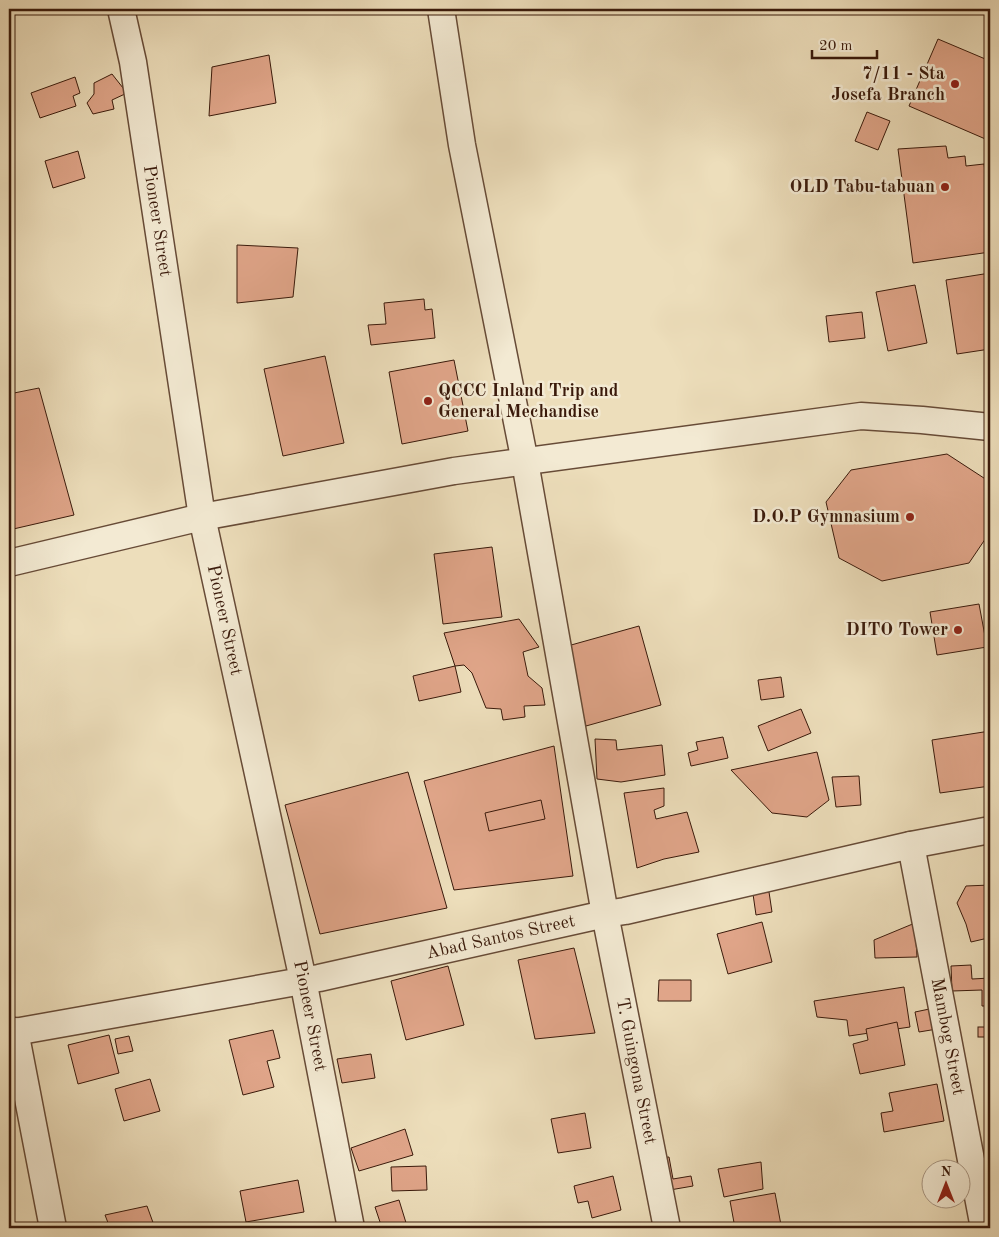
<svg xmlns="http://www.w3.org/2000/svg" width="999" height="1237" font-family="'Old Standard TT',serif">
	<style>
		.building { fill: #e0a589; stroke: #3a1a0b }
		.lines { fill: none; stroke-linecap: round; stroke-linejoin: round }
		.minor-casing { stroke: #674b37; stroke-width: 29 }
		.minor { stroke: #f3ead3; stroke-width: 26 }
		.poi-dot { fill: #8f2418; stroke: #f3ead3; stroke-width: 2 }
		.labels { text-anchor: middle; dominant-baseline: central; stroke-width: 5; stroke-linejoin: round; paint-order: stroke }
		.poi-label { font-size: 18px; font-weight: bold; fill: #3a1a0b; stroke: #f3ead3; text-anchor: end }
		.street-label { font-size: 18px; fill: #3a1a0b; stroke: #f3ead3 }
	</style>
	<rect width="100%" height="100%" fill="#eddebb"/>
	<filter id="stains"><feTurbulence type="fractalNoise" baseFrequency=".004" numOctaves="4"/><feColorMatrix values="0 0 0 0 .2 0 0 0 0 .09 0 0 0 0 .02 0 0 0 .5 -.17"/></filter>
	<radialGradient id="worn" r=".72"><stop offset=".6" stop-color="#630" stop-opacity="0"/><stop offset="1" stop-color="#630" stop-opacity=".3"/></radialGradient>
	<g class="building">
		<path d="M938 39 990 61V141L909 106Z"/>
		<path d="M269 55 276 103 209 116 212 67Z"/>
		<path d="M112 74 127 93 112 100 114 109 93 114 87 103 94 94V83Z"/>
		<path d="M75 77 80 93 73 96 76 106 40 118 31 93Z"/>
		<path d="M867 112 890 121 878 150 855 141Z"/>
		<path d="M946 146 948 158 965 156 966 166 984 164 990 208V252L913 263 898 149Z"/>
		<path d="M78 151 85 178 53 188 45 161Z"/>
		<path d="M237 245 298 248 293 297 237 303Z"/>
		<path d="M990 273V349L957 354 946 280Z"/>
		<path d="M915 285 927 343 888 351 876 292Z"/>
		<path d="M424 299 425 310 432 309 435 338 371 345 368 325 386 324 384 303Z"/>
		<path d="M862 312 865 338 829 342 826 316Z"/>
		<path d="M325 356 344 443 283 456 264 369Z"/>
		<path d="M454 360 468 431 402 444 389 372Z"/>
		<path d="M39 388 74 515 9 530V394Z"/>
		<path d="M947 454 990 482V532L969 563 882 581 839 558 826 502 851 470Z"/>
		<path d="M492 547 502 617 443 624 434 554Z"/>
		<path d="M979 604 987 647 937 655 930 612Z"/>
		<path d="M519 619 539 647 523 652 528 676 542 688 545 705 524 706 525 717 503 720 501 709 486 708 472 673 464 665 455 666 444 633Z"/>
		<path d="M639 626 661 705 586 726 564 647Z"/>
		<path d="M455 666 461 692 419 701 413 676Z"/>
		<path d="M781 677 784 697 761 700 758 680Z"/>
		<path d="M801 709 811 733 768 751 758 726Z"/>
		<path d="M990 731V786L940 793 932 740Z"/>
		<path d="M723 737 728 758 691 766 688 753 698 750 696 742Z"/>
		<path d="M595 739 616 740 617 750 662 745 665 775 621 782 597 779Z"/>
		<path d="M554 746 573 876 454 890 424 781Z"/>
		<path d="M817 752 829 800 807 817 772 813 731 770Z"/>
		<path d="M408 772 447 908 320 934 285 805Z"/>
		<path d="M859 776 861 805 836 807 832 777Z"/>
		<path d="M664 788V806L654 810 656 819 687 812 699 852 664 859 637 868 624 793Z"/>
		<path d="M541 800 545 819 489 831 485 813Z"/>
		<path d="M990 885V944L988 938 971 942 966 924 957 903 966 886Z"/>
		<path d="M769 892 772 912 756 915 753 894Z"/>
		<path d="M762 922 772 962 728 974 717 934Z"/>
		<path d="M915 923 917 957 875 958 874 940Z"/>
		<path d="M574 948 595 1033 535 1039 518 960Z"/>
		<path d="M971 965 972 979 990 978V1006H982V990L952 991 951 966Z"/>
		<path d="M448 966 464 1025 406 1040 391 981Z"/>
		<path d="M659 980H691V1001H658Z"/>
		<path d="M904 987 910 1027 849 1036 847 1020 817 1017 814 1001Z"/>
		<path d="M939 1007 943 1028 919 1032 915 1012Z"/>
		<path d="M897 1022 905 1065 860 1074 853 1044 868 1040 866 1029Z"/>
		<rect x="978" y="1027" width="12" height="10"/>
		<path d="M273 1030 280 1058 267 1061 274 1087 243 1095 229 1040Z"/>
		<path d="M109 1035 119 1073 78 1084 68 1045Z"/>
		<path d="M129 1036 133 1051 118 1054 115 1039Z"/>
		<path d="M371 1054 375 1078 342 1083 337 1059Z"/>
		<path d="M150 1079 160 1111 124 1121 115 1089Z"/>
		<path d="M937 1084 944 1121 884 1132 881 1113 893 1111 889 1093Z"/>
		<path d="M585 1113 591 1148 558 1153 551 1119Z"/>
		<path d="M405 1129 413 1155 359 1171 351 1148Z"/>
		<path d="M669 1157 673 1179 691 1176 693 1186 664 1191 658 1158Z"/>
		<path d="M761 1162 763 1189 724 1197 718 1169Z"/>
		<path d="M426 1166 427 1190 392 1191 391 1167Z"/>
		<path d="M613 1176 621 1210 592 1218 588 1201 578 1203 574 1186Z"/>
		<path d="M298 1180 304 1212 246 1222 240 1191Z"/>
		<path d="M775 1193 781 1225 763 1228H735L730 1201Z"/>
		<path d="M399 1200 407 1226 399 1228H382L375 1207Z"/>
		<path d="M147 1206 155 1228H110L105 1215Z"/>
	</g>
	<g class="lines">
		<g class="minor-casing">
			<g id="minor">
				<path id="s1" d="M121 9 133 62 202 517 303 980 351 1228"/>
				<path id="s2" d="M441 9 462 145 525 462 605 914 667 1228"/>
				<path d="M9 563 202 517 454 471 861 416 922 420 990 427"/>
				<path id="s3" d="M911 845 984 1228"/>
				<path d="M15 1031 53 1228"/>
				<path id="s4" d="M9 1033 319 978 605 914 625 911 911 845 990 830"/>
			</g>
		</g>
		<use href="#minor" class="minor"/>
	</g>
	<g class="poi-dot">
		<circle cx="955" cy="84" r="5"/>
		<circle cx="945" cy="187" r="5"/>
		<circle cx="428" cy="401" r="5"/>
		<circle cx="910" cy="517" r="5"/>
		<circle cx="958" cy="630" r="5"/>
	</g>
	<g class="labels">
		<g class="poi-label">
			<text x="945" y="74">7/11 - Sta<tspan x="945" dy="21">Josefa Branch</tspan></text>
			<text x="935" y="187">OLD Tabu-tabuan</text>
			<text x="438" y="391" text-anchor="start">QCCC Inland Trip and<tspan x="438" dy="21">General Mechandise</tspan></text>
			<text x="900" y="517">D.O.P Gymnasium</text>
			<text x="948" y="630">DITO Tower</text>
		</g>
		<g class="street-label">
			<text stroke="none"><textPath href="#s1" startOffset="215">Pioneer Street</textPath></text>
			<text stroke="none"><textPath href="#s1" startOffset="620">Pioneer Street</textPath></text>
			<text stroke="none"><textPath href="#s4" startOffset="501">Abad Santos Street</textPath></text>
			<text stroke="none"><textPath href="#s1" startOffset="1025">Pioneer Street</textPath></text>
			<text stroke="none"><textPath href="#s3" startOffset="195">Mambog Street</textPath></text>
			<text stroke="none"><textPath href="#s2" startOffset="1080">T. Guingona Street</textPath></text>
		</g>
	</g>
	<rect width="999" height="1237" fill="none" stroke="#eddebb" stroke-width="30"/>
	<rect x="10" y="10" width="979" height="1217" fill="none" stroke="#3a1a0b" stroke-width="2.5"/>
	<rect x="15" y="15" width="969" height="1207" fill="none" stroke="#3a1a0b"/>
	<g transform="translate(946 1184)"><circle r="24" fill="#f3ead3" stroke="#a99783"/>
	<path d="M0-4L9 19L0 12L-9 19Z" fill="#8f2418"/>
	<text y="-8" font-size="14" font-weight="bold" text-anchor="middle" fill="#3a1a0b">N</text>
	</g>
	<path d="M812 50v8h65v-8" fill="none" stroke="#3a1a0b" stroke-width="2.5"/>
	<text x="819" y="50" font-size="15" fill="#3a1a0b" stroke="#f3ead3" stroke-width="4" paint-order="stroke">20 m</text>
	<rect width="100%" height="100%" filter="url(#stains)"/>
	<rect width="100%" height="100%" fill="url(#worn)"/>
</svg>
